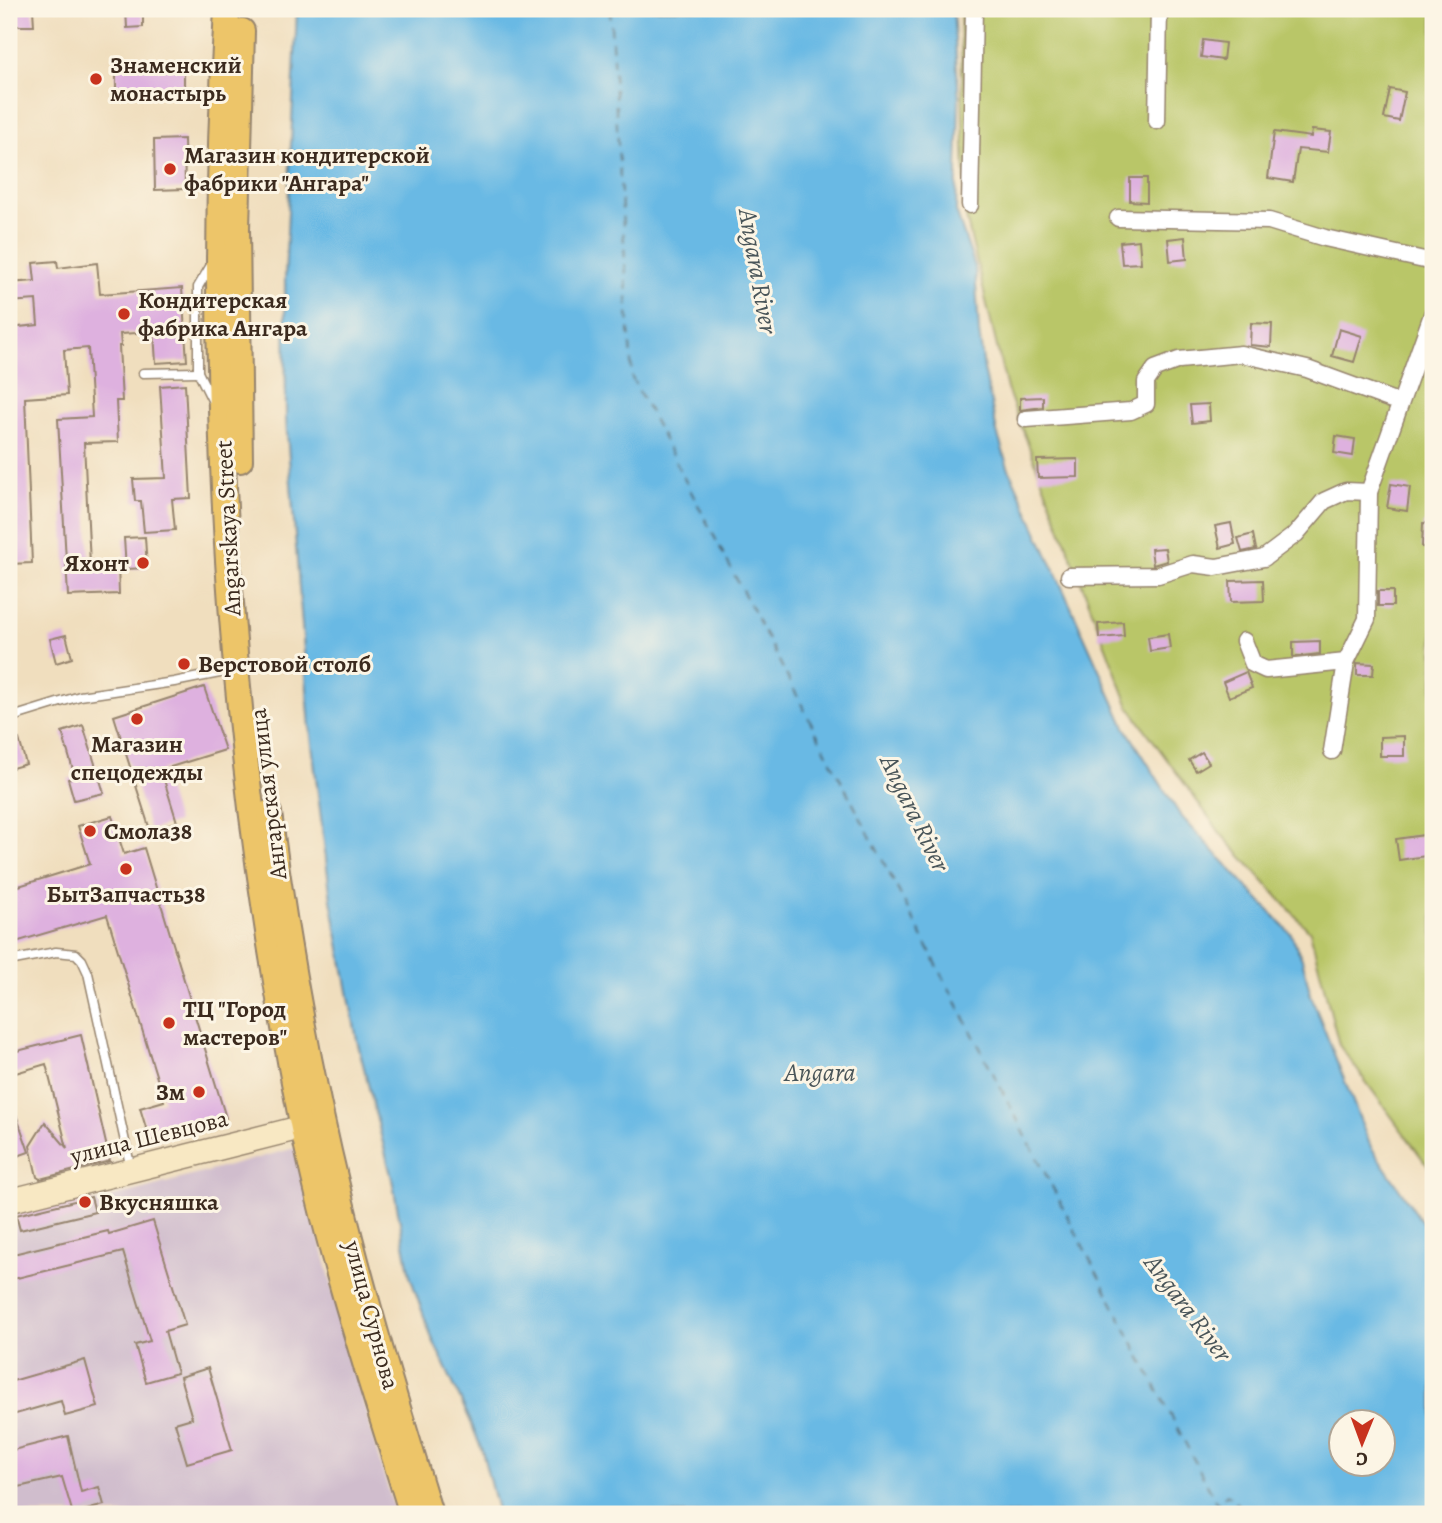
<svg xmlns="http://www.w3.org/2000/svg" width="1442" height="1523" font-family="Alegreya,serif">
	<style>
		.industrial { fill: #d0bdcd }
		.green { fill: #b9c668; stroke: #7a7843; stroke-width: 2 }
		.water { fill: #69b9e4; stroke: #527281; stroke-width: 2; fill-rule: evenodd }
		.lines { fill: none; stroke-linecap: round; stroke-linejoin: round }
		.ferry { stroke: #495559; stroke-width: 2; stroke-dasharray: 9 7; stroke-linecap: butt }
		.building { fill: #deb1df }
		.lane-casing { stroke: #96846e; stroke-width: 11 }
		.street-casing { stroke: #96846e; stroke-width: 19 }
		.secondary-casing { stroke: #96846e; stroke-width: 26 }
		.primary-casing { stroke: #96846e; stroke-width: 28 }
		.lane { stroke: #fff; stroke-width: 8 }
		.street { stroke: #fff; stroke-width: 16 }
		.secondary { stroke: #f8e8c3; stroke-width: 23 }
		.primary { stroke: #edc569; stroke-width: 24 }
		.poi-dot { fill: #c8321e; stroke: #fcf5e5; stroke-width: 2.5 }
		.labels { text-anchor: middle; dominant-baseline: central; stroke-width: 6; stroke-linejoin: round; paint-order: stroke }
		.poi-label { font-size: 24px; font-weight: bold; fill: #3b2a1e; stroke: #fcf5e5; text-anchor: start }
		.street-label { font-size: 24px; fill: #3b2a1e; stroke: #fcf5e5 }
		.water-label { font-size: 26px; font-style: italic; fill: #495559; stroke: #fcf5e5 }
	</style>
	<rect width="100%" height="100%" fill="#fcf5e5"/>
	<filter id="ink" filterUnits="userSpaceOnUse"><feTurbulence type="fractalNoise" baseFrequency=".0143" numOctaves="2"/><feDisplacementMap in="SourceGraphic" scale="14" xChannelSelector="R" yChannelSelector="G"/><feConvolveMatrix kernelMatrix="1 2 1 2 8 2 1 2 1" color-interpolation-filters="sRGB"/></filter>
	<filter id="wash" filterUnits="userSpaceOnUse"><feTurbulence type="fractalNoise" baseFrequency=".00686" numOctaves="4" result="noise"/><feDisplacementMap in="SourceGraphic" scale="28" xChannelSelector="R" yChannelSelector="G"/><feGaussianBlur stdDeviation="1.57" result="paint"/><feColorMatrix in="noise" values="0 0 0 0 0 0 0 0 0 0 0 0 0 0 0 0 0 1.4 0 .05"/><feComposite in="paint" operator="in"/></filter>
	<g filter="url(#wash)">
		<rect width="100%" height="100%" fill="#f0debe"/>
		<path class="industrial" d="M295 1148 378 1457 396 1514H9V1225Z"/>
		<path class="green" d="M960 9H1433V1173L1339 1045 1310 932 1221 834 1129 707 1007 389 966 217Z"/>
		<path class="water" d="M297 9H953L959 100 956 211 975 267 979 332 984 369 997 432 1008 467 1125 727 1180 815 1291 934 1302 959 1311 996 1371 1147 1433 1238V1514H498L482 1451 470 1420 431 1336 410 1276 392 1179 357 1040 331 900 310 728 286 420 285 279ZM1340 1422H1382V1464H1340Z"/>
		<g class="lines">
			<path class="ferry" d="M610 9 632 378 1217 1504 1227 1494 1247 1514"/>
		</g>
		<g id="blocks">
			<g class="building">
				<path d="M9 9H33L34 26H9Z"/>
				<path d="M126 9H143V27L127 28Z"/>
				<path d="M1203 40 1225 43 1223 60 1201 57Z"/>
				<rect x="116" y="66" width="68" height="26"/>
				<path d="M1390 89 1405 92 1399 121 1384 118Z"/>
				<path d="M1312 130 1331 132 1328 152 1298 149 1293 182 1268 178 1274 132 1311 137Z"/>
				<path d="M184 139 185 189 155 190 154 140Z"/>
				<path d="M1130 178H1147V202L1130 201Z"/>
				<path d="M1185 237 1187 259 1170 261 1168 239Z"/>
				<path d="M1139 240 1141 263 1122 264 1120 242Z"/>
				<path d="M57 261 58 268 97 263 100 294 182 288 187 361 156 363 154 332 120 334 121 346H119L122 401H116L118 442 84 443 90 564 118 563 119 594 68 596 58 419 92 417 88 348 64 350 67 395 25 398 32 563 9 564V328L38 325 36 300 9 302V283L35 281 33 263Z"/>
				<path d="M1251 323 1272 324 1271 347 1250 345Z"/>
				<path d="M1339 329 1362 336 1354 362 1332 356Z"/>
				<path d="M185 384 191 498 172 499 175 530 144 532 141 501H135L133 479 166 478 160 386Z"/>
				<path d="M1043 397V407L1020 410V398Z"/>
				<path d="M1209 404 1210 421 1192 423 1190 405Z"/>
				<path d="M1336 436 1355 439 1353 456 1334 453Z"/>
				<path d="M1078 459V477L1038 478 1037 460Z"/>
				<path d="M1391 484 1410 487 1407 511 1387 508Z"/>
				<path d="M1231 523 1235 544 1220 548 1215 526Z"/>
				<path d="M1423 523 1433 524V548L1422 547Z"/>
				<path d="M1253 534 1256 549 1242 552 1238 538Z"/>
				<path d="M145 537 147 568 126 569 124 538Z"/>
				<path d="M1165 548 1167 561 1153 565 1151 549Z"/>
				<path d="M1263 580 1264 601 1231 602 1230 581Z"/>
				<rect x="1378" y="591" width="15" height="15"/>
				<path d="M1123 622 1124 636 1099 638 1098 624Z"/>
				<path d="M1168 634 1170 648 1150 651 1148 637Z"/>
				<path d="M66 635 72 658 56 663 50 639Z"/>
				<path d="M1320 641V654L1293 657V642Z"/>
				<path d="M1357 663 1374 664 1373 675H1357Z"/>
				<path d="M1246 672 1252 688 1229 697 1223 682Z"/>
				<path d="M204 687 225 750 161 770 177 822 150 830 114 716Z"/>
				<path d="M83 725 104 793 74 800 68 779 75 777 62 732Z"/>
				<path d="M1404 736V756H1380V737Z"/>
				<path d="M19 739 26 764 9 769V742Z"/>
				<path d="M1202 752 1209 763 1196 771 1189 760Z"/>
				<path d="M112 816 124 854 144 848 226 1118 150 1141 140 1108 164 1101 107 915 9 944V889L90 864 78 826Z"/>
				<path d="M1424 835 1426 856 1399 860 1396 839Z"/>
				<path d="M81 1035 110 1161 40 1179 37 1177 30 1146 45 1122 67 1148 46 1064 9 1075V1053Z"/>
				<path d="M9 1100H11L29 1152 9 1159Z"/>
				<path d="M91 1197 95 1212 20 1230 16 1215Z"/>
				<path d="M153 1221 185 1325 165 1331 177 1373 146 1382 135 1345 150 1341 123 1252 9 1280V1255L108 1231 109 1234Z"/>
				<path d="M85 1360 98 1407 65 1416 61 1401 9 1416V1382Z"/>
				<path d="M208 1368 232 1450 187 1463 175 1423 192 1418 180 1377Z"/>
				<path d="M68 1436 81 1492 99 1487 104 1505 73 1514 62 1477 14 1488 9 1466V1451Z"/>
			</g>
		</g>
	</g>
	<g filter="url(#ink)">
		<use href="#blocks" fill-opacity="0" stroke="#96846e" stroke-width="2"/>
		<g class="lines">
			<g class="lane-casing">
				<g id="lane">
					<path d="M211 265 198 287V372L213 402"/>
					<path d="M143 373 198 372"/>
					<path d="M9 718 80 696 174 682 235 670"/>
					<path d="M9 961 56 952 76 954 82 960 88 973 131 1169"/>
				</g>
			</g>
			<g class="street-casing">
				<g id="street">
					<path d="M1157 121 1159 9"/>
					<path d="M970 205 974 9"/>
					<path d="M1118 218 1269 221 1325 238 1433 262"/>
					<path d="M1026 419 1131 411 1146 404V382L1155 369 1179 360 1241 354 1307 369 1400 403"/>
					<path d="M1069 576 1158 575 1193 564 1216 567 1264 558 1296 534 1324 501 1346 491 1369 492"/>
					<path d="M1244 641 1253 664 1266 670 1346 662"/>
					<path d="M1332 751 1346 662 1367 619 1369 492 1433 312"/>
				</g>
			</g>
			<g class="secondary-casing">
				<path id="secondary" d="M9 1201 303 1127"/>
			</g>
			<g class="primary-casing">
				<g id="primary">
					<path d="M227 9C205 380 228 758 302 1123 329 1256 372 1385 412 1514"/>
					<path d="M240 460 237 229 242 31"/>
					<path d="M269 813C286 942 309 1072 340 1198 366 1305 398 1409 430 1514"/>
				</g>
			</g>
			<use href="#lane" class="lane"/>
			<use href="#street" class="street"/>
			<use href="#secondary" class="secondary"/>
			<use href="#primary" class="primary"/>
		</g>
	</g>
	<g class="poi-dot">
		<circle cx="96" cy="79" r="7"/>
		<circle cx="170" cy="169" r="7"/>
		<circle cx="124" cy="314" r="7"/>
		<circle cx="143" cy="563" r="7"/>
		<circle cx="184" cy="664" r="7"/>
		<circle cx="137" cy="719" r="7"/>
		<circle cx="90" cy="831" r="7"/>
		<circle cx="126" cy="869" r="7"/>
		<circle cx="169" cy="1023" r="7"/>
		<circle cx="199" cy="1092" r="7"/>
		<circle cx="85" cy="1202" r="7"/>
	</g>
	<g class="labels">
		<g class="poi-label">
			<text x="110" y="65">Знаменский<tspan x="110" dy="28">монастырь</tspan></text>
			<text x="184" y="155">Магазин кондитерской<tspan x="184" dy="28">фабрики "Ангара"</tspan></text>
			<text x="138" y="300">Кондитерская<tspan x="138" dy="28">фабрика Ангара</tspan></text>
			<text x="129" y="563" text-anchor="end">Яхонт</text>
			<text x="198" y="664">Верстовой столб</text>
			<text x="137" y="744" text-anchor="middle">Магазин<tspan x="137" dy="28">спецодежды</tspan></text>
			<text x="104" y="831">Смола38</text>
			<text x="126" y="894" text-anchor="middle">БытЗапчасть38</text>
			<text x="183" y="1009">ТЦ "Город<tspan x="183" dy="28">мастеров"</tspan></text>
			<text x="185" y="1092" text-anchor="end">Зм</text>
			<text x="99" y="1202">Вкусняшка</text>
		</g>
		<g class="street-label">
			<text transform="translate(228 528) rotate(-93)">Angarskaya Street</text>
			<text transform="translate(268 794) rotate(-97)">Ангарская улица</text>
			<text transform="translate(149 1137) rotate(-14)">улица Шевцова</text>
			<text transform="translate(372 1315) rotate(75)">улица Сурнова</text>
		</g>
		<g class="water-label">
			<text transform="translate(758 271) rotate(80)">Angara River</text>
			<text transform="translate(915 813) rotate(64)">Angara River</text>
			<text x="820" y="1072">Angara</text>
			<text transform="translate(1188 1308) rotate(53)">Angara River</text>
		</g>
	</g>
	<rect width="1442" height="1523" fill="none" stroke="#fcf5e5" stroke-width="35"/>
	<g transform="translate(1362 1443) rotate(181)"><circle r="33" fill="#fcf5e5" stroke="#afa495" stroke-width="2"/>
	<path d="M0-5L12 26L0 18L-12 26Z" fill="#c8321e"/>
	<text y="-10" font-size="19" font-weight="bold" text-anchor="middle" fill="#3b2a1e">С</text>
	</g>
</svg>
